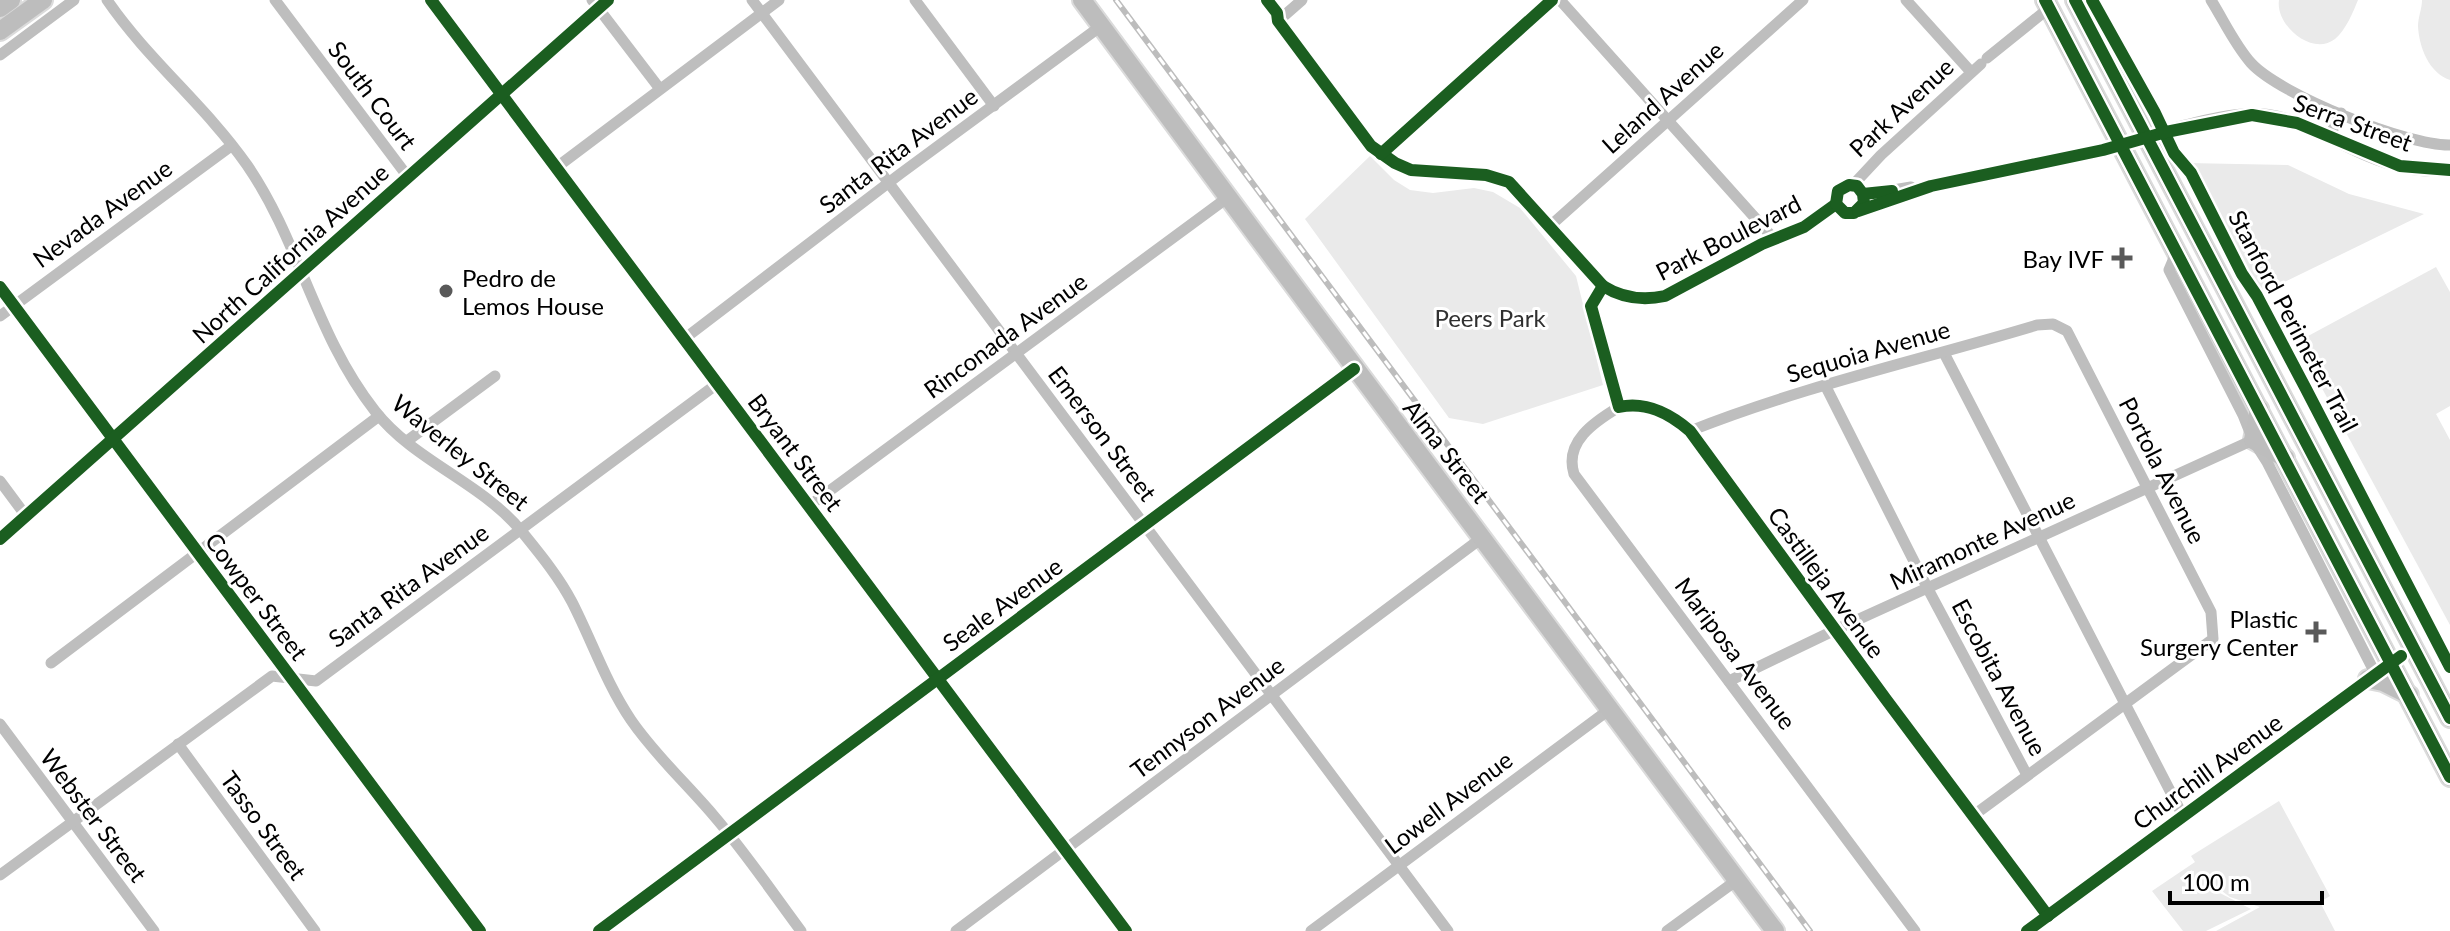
<svg xmlns="http://www.w3.org/2000/svg" width="2450" height="931" font-family="Lato,sans-serif">
	<style>
		.green { fill: #eaeaea }
		.lines { fill: none; stroke-linecap: round; stroke-linejoin: round }
		.primary-casing { stroke: #dbdbdb; stroke-width: 22 }
		.minor { stroke: #bebebe; stroke-width: 11 }
		.tertiary { stroke: #bebebe; stroke-width: 14 }
		.primary { stroke: #bdbdbd; stroke-width: 18 }
		.rail-casing { stroke: #bdbdbd; stroke-width: 6 }
		.rail { stroke: #fff; stroke-width: 3; stroke-dasharray: 9; stroke-linecap: butt }
		.cycleway-casing { stroke: #fff; stroke-width: 17 }
		.cycleway { stroke: #1b5e20; stroke-width: 12 }
		.poi-dot { fill: #595959; stroke: #fff; stroke-width: 3 }
		.labels { text-anchor: middle; dominant-baseline: central; stroke-width: 6; stroke-linejoin: round; paint-order: stroke }
		.street-label { font-size: 24px; fill: #000; stroke: #fff }
		.poi-label { font-size: 24px; fill: #000; stroke: #fff; text-anchor: end }
		.park-label { font-size: 24px; fill: #303030; stroke: #fff }
	</style>
	<rect width="100%" height="100%" fill="#fff"/>
	<g class="green">
		<path d="M2279 0H2358C2353 12 2346 30 2335 39 2312 57 2275 25 2279 0Z"/>
		<path d="M2422 0H2450V80C2429 73 2419 47 2418 26 2418 17 2422 9 2422 0Z"/>
		<path d="M1370 156 1394 180 1410 190 1433 193 1474 188 1493 192 1520 208 1576 276 1603 385 1483 424 1449 418 1305 219Z"/>
		<path d="M2187 163 2288 165 2349 194 2424 214 2260 294Z"/>
		<path d="M2436 267 2450 292V406L2436 414 2450 440V625L2297 342Z"/>
		<path d="M2279 801 2330 896 2320 902 2335 931H2216L2260 907 2230 897 2211 883 2216 891 2251 909 2206 931H2183L2152 891 2195 862 2191 856Z"/>
	</g>
	<g class="lines">
		<g class="primary-casing">
			<g id="primary">
				<path d="M1082 0C1312 311 1543 621 1775 931"/>
				<path d="M2045 0 2450 777"/>
				<path d="M2075 0 2450 718"/>
				<path d="M0 8 11 0"/>
				<path d="M0 31 43 0"/>
				<path d="M2259 409 2253 440 2285 458"/>
				<path d="M2368 679 2383 682 2409 695"/>
			</g>
		</g>
		<g class="minor">
			<path d="M107 0C148 60 205 105 247 165 300 242 315 335 375 411 415 462 482 482 523 533 540 554 559 577 572 602 592 641 606 683 631 720 655 755 686 783 714 816 745 852 772 892 801 931"/>
			<path d="M275 0 408 177"/>
			<path d="M431 0 1126 931"/>
			<path d="M592 0 660 89"/>
			<path d="M752 0 1448 931"/>
			<path d="M915 0 994 106"/>
			<path d="M1267 0 1277 13 1278 21 1371 146 1395 163 1411 170 1486 175 1509 182 1603 286C1622 298 1642 301 1665 296L1762 244 1804 227 1836 204"/>
			<path d="M1560 0 1774 239"/>
			<path d="M1906 0 1971 72"/>
			<path d="M2211 0C2224 21 2235 45 2251 63 2280 95 2408 146 2450 145"/>
			<path d="M1278 21 1302 0"/>
			<path d="M0 55 74 0"/>
			<path d="M1987 58 2049 8"/>
			<path d="M2329 137 2341 113"/>
			<path d="M1381 154 1552 0"/>
			<path d="M557 167 779 0"/>
			<path d="M1853 185 1881 155 1981 64"/>
			<path d="M1863 194 1864 203 1854 213H1845L1836 204 1838 191 1849 185 1857 186 1863 194H1870L1911 187"/>
			<path d="M1858 211C1952 176 2051 166 2146 137"/>
			<path d="M1550 226 1803 0"/>
			<path d="M2177 251 2169 270 2243 415 2253 440 2267 462 2375 673"/>
			<path d="M0 287 480 931"/>
			<path d="M1596 294 1591 306 1619 407C1646 401 1669 413 1690 431L1885 698 2048 916"/>
			<path d="M0 316 231 146"/>
			<path d="M684 339 900 174 1101 26"/>
			<path d="M1944 353 2183 816"/>
			<path d="M1825 385 1928 589 2027 775"/>
			<path d="M1619 407C1594 422 1564 442 1574 474L1915 931"/>
			<path d="M1690 431C1803 386 1921 360 2037 325L2053 324 2067 331 2211 612 2213 639 1974 815"/>
			<path d="M407 441 495 376"/>
			<path d="M0 481 26 516"/>
			<path d="M809 506 1227 198"/>
			<path d="M0 539 608 0"/>
			<path d="M51 663 379 416"/>
			<path d="M1729 681 1835 630 2253 440"/>
			<path d="M0 724 154 931"/>
			<path d="M178 744 315 931"/>
			<path d="M0 875 272 676 316 681 717 384"/>
			<path d="M599 931 1354 369"/>
			<path d="M956 931 1483 537"/>
			<path d="M1311 931 1610 709"/>
			<path d="M1667 931 1737 880"/>
			<path d="M2027 931 2368 679 2414 648"/>
		</g>
		<path class="tertiary" d="M2146 137C2182 128 2232 111 2268 116 2316 123 2354 155 2401 166 2417 170 2433 170 2450 170"/>
		<use href="#primary" class="primary"/>
		<g class="rail-casing">
			<path id="rail" d="M1116 0 1810 931"/>
		</g>
		<use href="#rail" class="rail"/>
		<g class="cycleway-casing">
			<g id="cycleway">
				<path d="M431 0 1126 931"/>
				<path d="M1267 0 1277 13 1278 21 1371 146 1395 163 1411 170 1486 175 1509 182 1603 286C1622 298 1642 301 1665 296L1762 244 1804 227 1836 204"/>
				<path d="M2045 0 2450 777"/>
				<path d="M2075 0 2450 718"/>
				<path d="M2092 0 2155 113 2174 153 2191 173 2242 274 2257 296 2306 389 2450 667"/>
				<path d="M1381 154 1552 0"/>
				<path d="M1863 194 1864 203 1854 213H1845L1836 204 1838 191 1849 185 1857 186 1863 194 1892 191"/>
				<path d="M1858 211 1931 186 2103 150 2166 132 2252 115 2297 123 2400 166 2450 170"/>
				<path d="M1603 286 1591 306 1619 407C1646 401 1669 413 1690 431L1885 698 2048 916"/>
				<path d="M0 287 480 931"/>
				<path d="M0 539 608 0"/>
				<path d="M599 931 1354 369"/>
				<path d="M2027 931 2401 656"/>
			</g>
		</g>
		<use href="#cycleway" class="cycleway"/>
	</g>
	<g class="poi-dot">
		<path d="M2118 246h8v8h8v8h-8v8h-8v-8h-8v-8h8z"/>
		<circle cx="446" cy="291" r="8"/>
		<path d="M2312 620h8v8h8v8h-8v8h-8v-8h-8v-8h8z"/>
	</g>
	<g class="labels">
		<g class="street-label">
			<text transform="translate(373 95) rotate(53)">South Court</text>
			<text transform="translate(1662 97) rotate(-42)">Leland Avenue</text>
			<text transform="translate(1901 107) rotate(-43)">Park Avenue</text>
			<text transform="translate(2353 122) rotate(20)">Serra Street</text>
			<text transform="translate(898 150) rotate(-37)">Santa Rita Avenue</text>
			<text transform="translate(102 213) rotate(-36)">Nevada Avenue</text>
			<text transform="translate(1728 237) rotate(-27)">Park Boulevard</text>
			<text transform="translate(290 253) rotate(-42)">North California Avenue</text>
			<text transform="translate(2294 321) rotate(62)">Stanford Perimeter Trail</text>
			<text transform="translate(1005 335) rotate(-36)">Rinconada Avenue</text>
			<text transform="translate(1868 351) rotate(-16)">Sequoia Avenue</text>
			<text transform="translate(1103 433) rotate(53)">Emerson Street</text>
			<text transform="translate(1447 451) rotate(52)">Alma Street</text>
			<text transform="translate(461 452) rotate(39)">Waverley Street</text>
			<text transform="translate(796 452) rotate(53)">Bryant Street</text>
			<text transform="translate(2163 470) rotate(63)">Portola Avenue</text>
			<text transform="translate(1982 540) rotate(-25)">Miramonte Avenue</text>
			<text transform="translate(1827 582) rotate(54)">Castilleja Avenue</text>
			<text transform="translate(408 585) rotate(-36)">Santa Rita Avenue</text>
			<text transform="translate(257 596) rotate(53)">Cowper Street</text>
			<text transform="translate(1002 604) rotate(-36)">Seale Avenue</text>
			<text transform="translate(1736 653) rotate(53)">Mariposa Avenue</text>
			<text transform="translate(2000 677) rotate(62)">Escobita Avenue</text>
			<text transform="translate(1207 717) rotate(-37)">Tennyson Avenue</text>
			<text transform="translate(2207 771) rotate(-36)">Churchill Avenue</text>
			<text transform="translate(1448 802) rotate(-37)">Lowell Avenue</text>
			<text transform="translate(94 815) rotate(53)">Webster Street</text>
			<text transform="translate(264 825) rotate(54)">Tasso Street</text>
		</g>
		<g class="poi-label">
			<text x="2104" y="258">Bay IVF</text>
			<text x="462" y="277" text-anchor="start">Pedro de<tspan x="462" dy="28">Lemos House</tspan></text>
			<text x="2298" y="618">Plastic<tspan x="2298" dy="28">Surgery Center</tspan></text>
		</g>
		<g class="park-label">
			<text x="1490" y="317">Peers Park</text>
		</g>
	</g>
	<path d="M2170 891v12h152v-12" fill="none" stroke="#000000" stroke-width="4"/>
	<text x="2182" y="891" font-size="24" fill="#000000" stroke="#ffffff" stroke-width="6" paint-order="stroke">100 m</text>
</svg>
